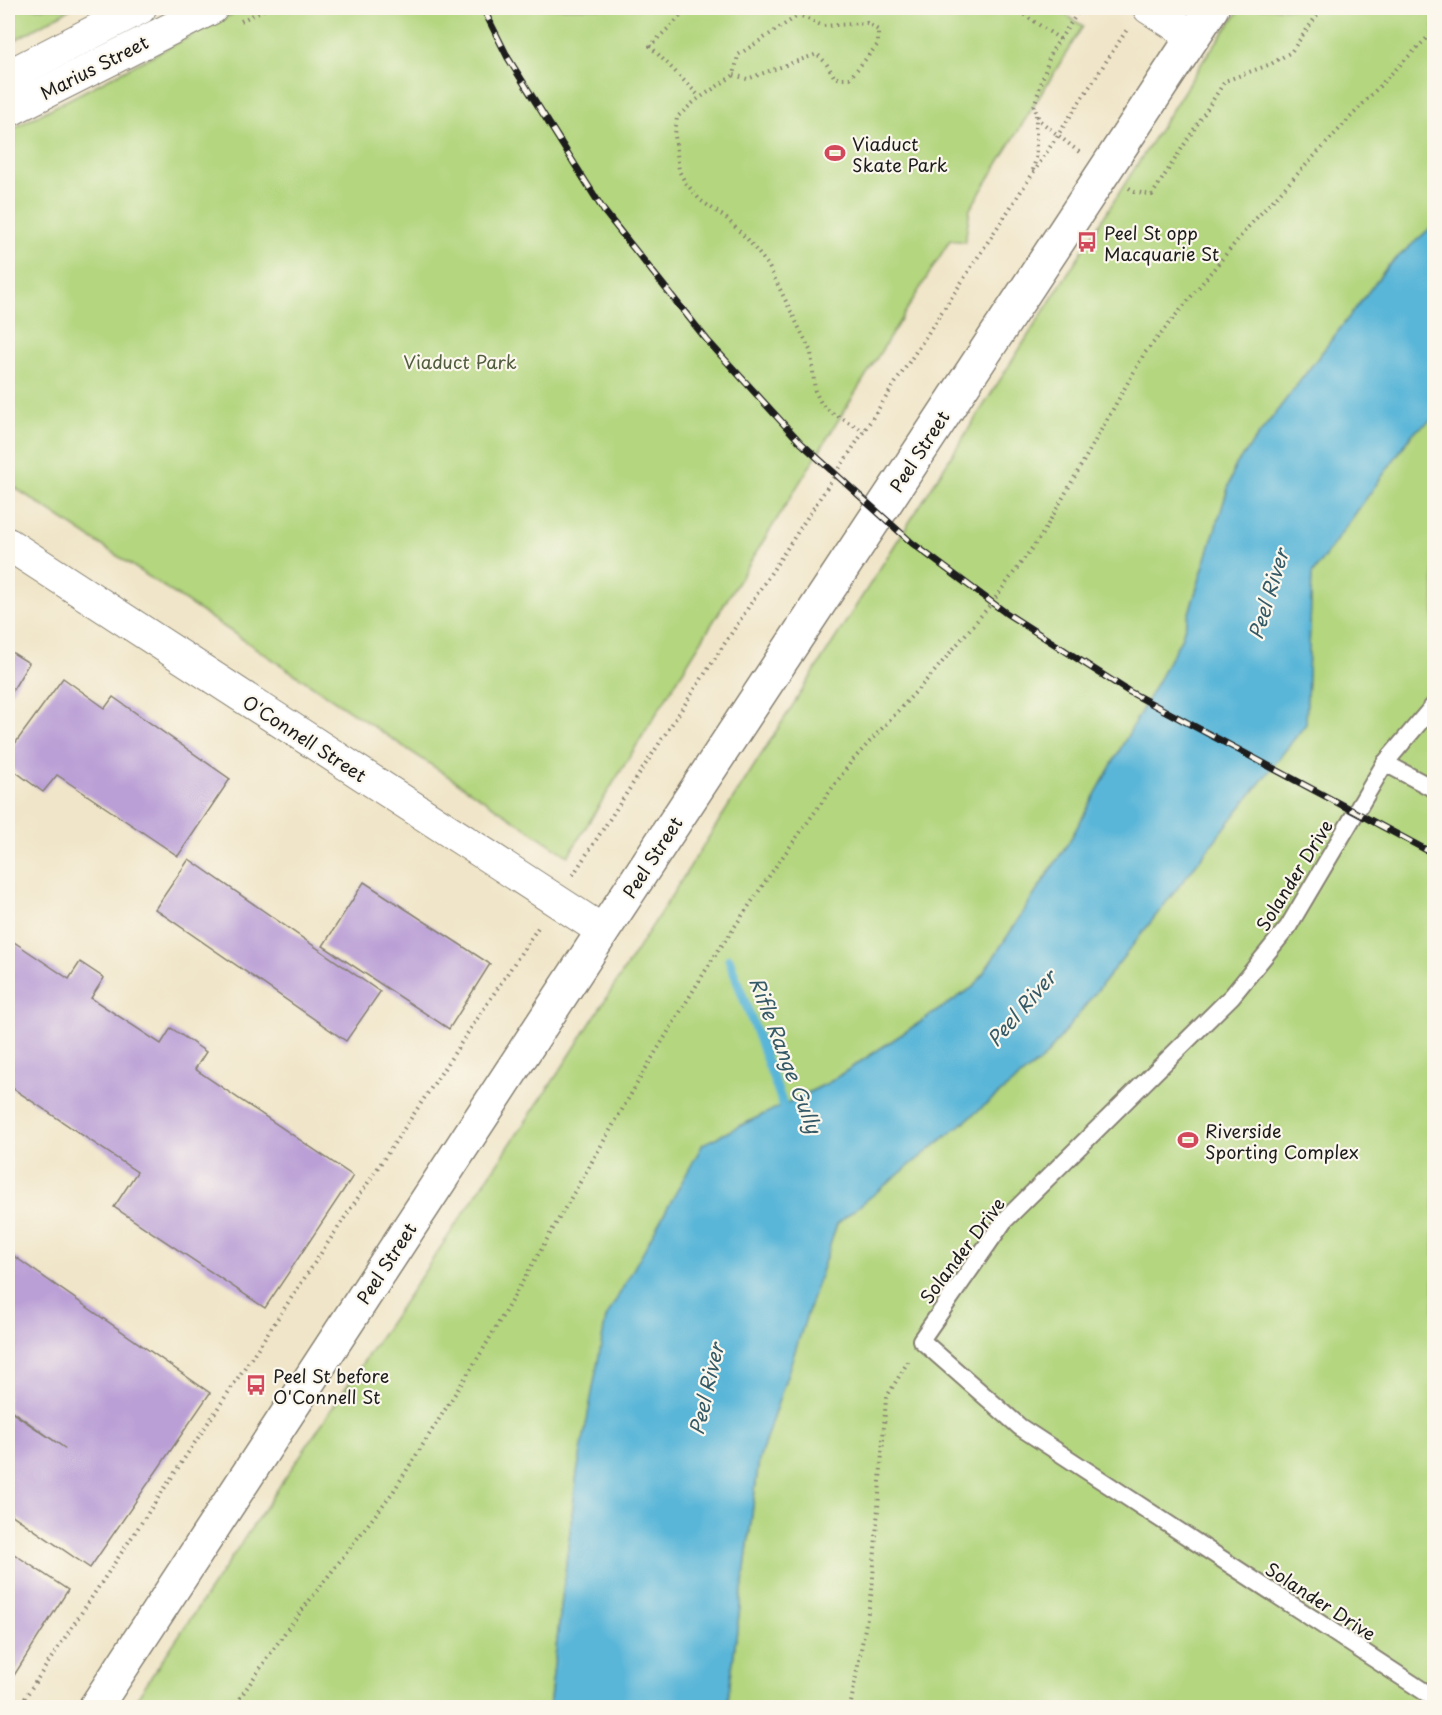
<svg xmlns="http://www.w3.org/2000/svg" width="1442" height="1715" font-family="'Playpen Sans',sans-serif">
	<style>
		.green { fill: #b4d67f; stroke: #68794e; stroke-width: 1.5 }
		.water { fill: #5ab6d8; stroke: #3b697a; stroke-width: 1.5 }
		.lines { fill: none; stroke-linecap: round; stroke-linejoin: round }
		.stream { stroke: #5ab6d8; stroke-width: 9 }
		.building { fill: #ba9fd6 }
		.service-casing { stroke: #868072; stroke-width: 20 }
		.minor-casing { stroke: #868072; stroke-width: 34 }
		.primary-casing { stroke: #868072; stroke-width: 36 }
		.path { stroke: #868072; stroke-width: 4; stroke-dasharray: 1.5 4.5; stroke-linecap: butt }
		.service { stroke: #fff; stroke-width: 16 }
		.minor { stroke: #fff; stroke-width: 32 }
		.primary { stroke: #fff; stroke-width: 33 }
		.rail-casing { stroke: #1c1c1c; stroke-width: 7 }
		.rail { stroke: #fbf7ec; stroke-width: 4.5; stroke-dasharray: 14; stroke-linecap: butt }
		.labels { text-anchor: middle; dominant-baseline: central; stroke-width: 4.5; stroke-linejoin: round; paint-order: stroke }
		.street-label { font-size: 18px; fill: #1c1c1c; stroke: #fbf7ec }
		.poi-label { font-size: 18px; fill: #1c1c1c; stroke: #fbf7ec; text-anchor: start }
		.park-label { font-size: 18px; fill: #515d3f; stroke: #fbf7ec }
		.water-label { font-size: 20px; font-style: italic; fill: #355a67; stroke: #fbf7ec }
	</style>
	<rect width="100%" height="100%" fill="#fbf7ec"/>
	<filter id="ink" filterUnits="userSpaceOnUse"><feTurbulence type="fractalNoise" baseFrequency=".0167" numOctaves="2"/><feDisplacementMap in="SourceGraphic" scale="12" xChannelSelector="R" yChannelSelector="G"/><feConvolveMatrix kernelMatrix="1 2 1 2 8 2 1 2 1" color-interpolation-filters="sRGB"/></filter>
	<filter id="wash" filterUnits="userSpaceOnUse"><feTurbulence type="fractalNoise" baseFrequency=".008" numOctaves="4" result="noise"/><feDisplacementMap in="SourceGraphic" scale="24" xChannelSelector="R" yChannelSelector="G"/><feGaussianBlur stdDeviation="1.35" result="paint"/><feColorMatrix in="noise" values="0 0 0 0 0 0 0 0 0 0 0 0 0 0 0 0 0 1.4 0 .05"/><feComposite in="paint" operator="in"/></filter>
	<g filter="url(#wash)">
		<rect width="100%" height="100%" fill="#f0e5c8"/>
		<g class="green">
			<path d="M8 8H72L8 44Z"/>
			<path d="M244 8H1055L1083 26 970 209 965 242 950 240 568 856 8 483V131Z"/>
			<path d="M1241 8H1434V225L1388 266 1235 466 1181 639 1070 840 975 986 828 1083 703 1144 577 1473 549 1707 130 1708 563 1066 1205 58Z"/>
			<path d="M1434 418V1707L727 1708 759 1460 837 1223 1045 1057 1306 724 1312 574 1413 433Z"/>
		</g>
		<path class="water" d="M1434 225V418L1413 433 1312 574 1306 724 1045 1057 837 1224 759 1460 727 1707H549L577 1473 606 1318 703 1144 828 1083 975 986 1070 840 1181 639 1235 466 1388 266Z"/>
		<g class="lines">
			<path class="stream" d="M729 959 787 1115"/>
		</g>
		<g id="blocks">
			<g class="building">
				<path d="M8 650 29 663 8 698Z"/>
				<path d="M63 678 105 708 113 697 230 779 178 856 57 775 43 792 8 766V753Z"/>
				<path d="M189 859 380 992 346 1041 155 909Z"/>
				<path d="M364 882 490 964 449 1029 323 946Z"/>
				<path d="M8 938 69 979 80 962 104 978 91 998 161 1044 171 1028 206 1052 195 1069 353 1176 265 1308 114 1207 137 1172 8 1085Z"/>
				<path d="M8 1252 210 1393 90 1568 8 1512V1410L66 1449 8 1408Z"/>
				<path d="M8 1550 68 1590 8 1685Z"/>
			</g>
		</g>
	</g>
	<g filter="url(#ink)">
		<use href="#blocks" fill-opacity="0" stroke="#868072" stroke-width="1.5"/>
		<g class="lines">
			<g class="service-casing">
				<g id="service">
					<path d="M1434 705 1385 763 1288 927 1232 996 1004 1221 921 1340 1020 1427 1434 1698"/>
					<path d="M1385 763 1434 789"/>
				</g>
			</g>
			<g class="minor-casing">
				<g id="minor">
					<path d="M1149 8 1193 36"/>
					<path d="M8 76 140 8"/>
					<path d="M8 111 212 8"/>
					<path d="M8 544 603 931"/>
				</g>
			</g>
			<g class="primary-casing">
				<path id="primary" d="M95 1708 603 931 1212 8"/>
			</g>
			<g class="path">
				<path d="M689 8 650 46 700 97"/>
				<path d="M802 8 799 15 738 55 734 75 695 101 677 117 675 135 679 171 685 182 700 200 726 218 748 240 768 265 811 352 815 391 822 405 834 414 864 431"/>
				<path d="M902 8 954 10 956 8"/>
				<path d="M1014 8 1060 39"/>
				<path d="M241 21 267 8"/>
				<path d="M734 75 747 79 817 54 826 63 835 78H850L878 44V30L867 23 823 26 799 15"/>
				<path d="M1079 152 1039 120 1034 106 1051 52 1081 8"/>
				<path d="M1033 170 1036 158V115"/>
				<path d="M1129 188 1135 192 1152 195 1225 81 1271 64 1291 52 1322 8"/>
				<path d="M573 875 1128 28"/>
				<path d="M18 1708 539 926"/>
				<path d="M233 1708 286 1631 393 1492 484 1348 649 1063 712 960 776 866 851 762 933 673 991 604 1043 533 1144 354 1249 226 1388 77 1434 31"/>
				<path d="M850 1708 872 1591 886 1398 909 1360"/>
			</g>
			<use href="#service" class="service"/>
			<use href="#minor" class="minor"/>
			<use href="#primary" class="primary"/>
			<g class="rail-casing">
				<path id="rail" d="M483 8 508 58 604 211 707 340 801 443 912 543 1006 613 1128 691 1434 854"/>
			</g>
			<use href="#rail" class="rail"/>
		</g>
	</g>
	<defs>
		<g id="stadium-bare" transform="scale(1.62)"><path d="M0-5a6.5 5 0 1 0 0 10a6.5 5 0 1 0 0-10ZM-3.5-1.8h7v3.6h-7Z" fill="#d1495b" stroke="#fbf7ec" stroke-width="2.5" paint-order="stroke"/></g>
		<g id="bus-bare" transform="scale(1.62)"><path d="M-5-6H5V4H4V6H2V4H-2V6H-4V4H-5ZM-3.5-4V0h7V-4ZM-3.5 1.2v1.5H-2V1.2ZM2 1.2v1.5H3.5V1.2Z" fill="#d1495b" stroke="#fbf7ec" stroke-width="2.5" paint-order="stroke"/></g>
	</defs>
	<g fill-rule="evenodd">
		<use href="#stadium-bare" x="835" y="153"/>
		<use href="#bus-bare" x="1087" y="242"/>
		<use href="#stadium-bare" x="1188" y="1140"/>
		<use href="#bus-bare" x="256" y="1385"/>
	</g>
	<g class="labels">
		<g class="street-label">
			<text transform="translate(94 67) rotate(-27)">Marius Street</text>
			<text transform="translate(919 451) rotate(-57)">Peel Street</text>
			<text transform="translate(305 738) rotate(33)">O'Connell Street</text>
			<text transform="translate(652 857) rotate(-57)">Peel Street</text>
			<text transform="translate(1294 875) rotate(-58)">Solander Drive</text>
			<text transform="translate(962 1250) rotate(-53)">Solander Drive</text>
			<text transform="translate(386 1263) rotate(-57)">Peel Street</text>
			<text transform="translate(1321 1601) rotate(33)">Solander Drive</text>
		</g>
		<g class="poi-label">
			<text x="852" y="143">Viaduct<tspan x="852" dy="21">Skate Park</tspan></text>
			<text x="1104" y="232">Peel St opp<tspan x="1104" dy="21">Macquarie St</tspan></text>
			<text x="1205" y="1130">Riverside<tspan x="1205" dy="21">Sporting Complex</tspan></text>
			<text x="273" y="1375">Peel St before<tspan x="273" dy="21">O'Connell St</tspan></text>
		</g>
		<g class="park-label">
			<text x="460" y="361">Viaduct Park</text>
		</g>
		<g class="water-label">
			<text transform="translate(1268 594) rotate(-73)">Peel River</text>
			<text transform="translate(1021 1008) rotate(-49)">Peel River</text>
			<text transform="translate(786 1055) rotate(69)">Rifle Range Gully</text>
			<text transform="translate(706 1389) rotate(-77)">Peel River</text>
		</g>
	</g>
	<rect width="1442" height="1715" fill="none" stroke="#fbf7ec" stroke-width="30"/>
</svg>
